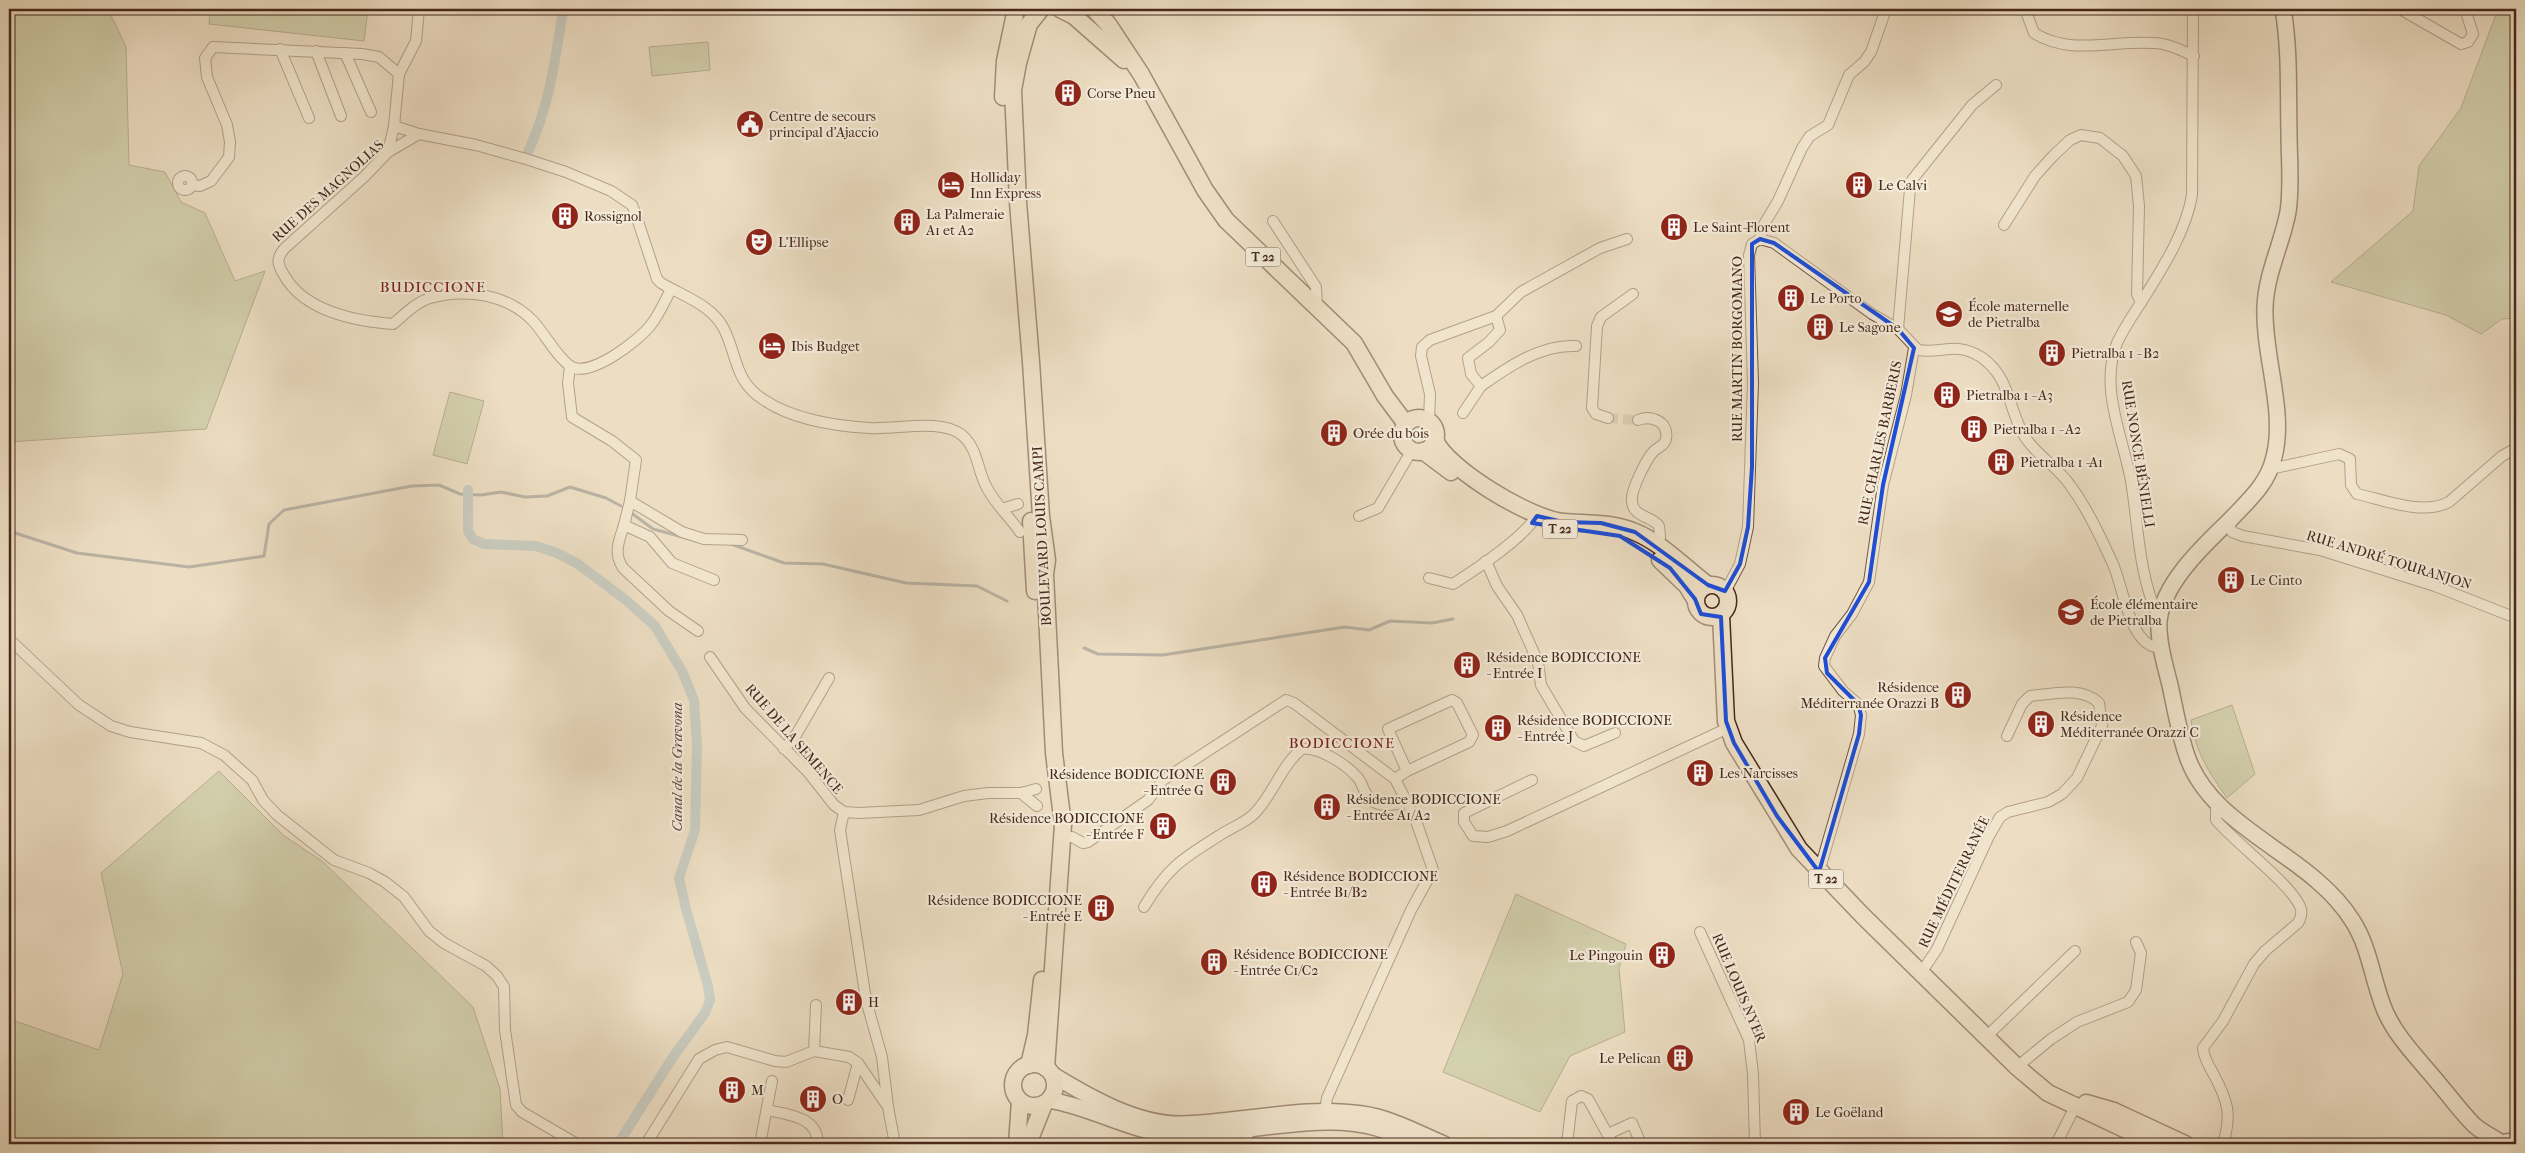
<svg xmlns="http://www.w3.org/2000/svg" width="2525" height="1153" font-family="'IM FELL French Canon',serif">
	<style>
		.green { fill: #b6c295; stroke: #7e7558 }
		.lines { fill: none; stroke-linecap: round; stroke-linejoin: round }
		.stream { stroke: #7c7f7e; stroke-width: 3 }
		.canal { stroke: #9fb9bf; stroke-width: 10 }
		.street-tunnel { stroke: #ccbaa2; stroke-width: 10; stroke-dasharray: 10 5; stroke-linecap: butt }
		.street-casing { stroke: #705646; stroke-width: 12 }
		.secondary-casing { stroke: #47281c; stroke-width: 18 }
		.primary-casing { stroke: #47281c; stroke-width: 19 }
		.street { stroke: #f3ead8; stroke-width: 10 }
		.secondary { stroke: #f3ead8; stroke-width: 15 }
		.primary { stroke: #eddec3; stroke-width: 16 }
		.marked { fill: none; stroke: #1d4ed8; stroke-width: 4; stroke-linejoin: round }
		.labels { text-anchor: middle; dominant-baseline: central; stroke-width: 4.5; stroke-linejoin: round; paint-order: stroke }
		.shield { fill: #f3ead8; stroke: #7b6254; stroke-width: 1 }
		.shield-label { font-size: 12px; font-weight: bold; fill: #47281c }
		.poi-label { font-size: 14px; fill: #47281c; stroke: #f3ead8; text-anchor: start }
		.street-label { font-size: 14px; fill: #47281c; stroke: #f3ead8 }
		.neighbourhood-label { font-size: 15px; letter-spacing: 1px; fill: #7a1f14; stroke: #f3ead8 }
		.water-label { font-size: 15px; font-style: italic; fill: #5d4c45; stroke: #f3ead8 }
	</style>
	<rect width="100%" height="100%" fill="#eddec3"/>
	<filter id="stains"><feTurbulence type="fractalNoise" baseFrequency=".004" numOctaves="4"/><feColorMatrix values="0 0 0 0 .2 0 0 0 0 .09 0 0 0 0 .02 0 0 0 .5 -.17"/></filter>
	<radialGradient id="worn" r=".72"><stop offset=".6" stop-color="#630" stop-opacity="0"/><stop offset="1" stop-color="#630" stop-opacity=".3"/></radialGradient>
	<g class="green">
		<path d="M9 9H108L126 47 129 165 165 172 181 202 205 213 235 281 265 271 206 429 9 442Z"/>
		<path d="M210 9H368L364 41 209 24Z"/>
		<path d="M2498 9H2516V318L2502 319 2481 334 2446 315 2331 282 2413 211 2419 166 2461 108Z"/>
		<path d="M708 42 710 70 652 76 649 47Z"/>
		<path d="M450 392 484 401 467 464 433 455Z"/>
		<path d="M2232 705 2255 774 2227 798C2209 773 2195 751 2191 720Z"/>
		<path d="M219 771 283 835 322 861 473 1007 500 1089 503 1144H9V1019L99 1050 123 974 101 873Z"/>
		<path d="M1516 894 1626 944 1619 968 1625 1032 1570 1056 1540 1112 1443 1072Z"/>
	</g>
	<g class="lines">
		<g class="stream">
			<path d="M630 512 653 529 697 541"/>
			<path d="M9 531 77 553 189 567 264 556 269 524 284 510 412 486 439 485 460 494 481 495 501 492 525 497 547 496 570 487 606 498 621 506"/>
			<path d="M731 544 784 563 823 564 906 583 977 586 1007 601"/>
			<path d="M1084 648 1098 654 1163 655 1345 627 1369 630 1390 621 1432 623 1453 619"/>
		</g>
		<g class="canal">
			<path d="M528 152C550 104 555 61 563 9"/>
			<path d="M468 490V531L473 539 484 544 536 546 557 553 578 564 626 600 655 626 682 671 694 700 697 745 695 830 679 878 686 909 708 986 710 1000 705 1013 673 1057 618 1144"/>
		</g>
		<path class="street-tunnel" d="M1608 418 1638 420"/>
		<g class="street-casing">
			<g id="street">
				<path d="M2025 9 2034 33C2071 56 2112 40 2153 43 2167 43 2181 50 2194 56"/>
				<path d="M2400 9 2461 44 2468 42 2473 34 2465 9"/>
				<path d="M280 49 309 118"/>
				<path d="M316 51 341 116"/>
				<path d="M345 53 371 112"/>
				<path d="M394 126 419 134"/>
				<path d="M388 152 394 126 399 74 416 41 419 9"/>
				<circle cx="185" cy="183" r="7"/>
				<path d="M192 185 200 186 211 181 229 157 230 142 227 125 207 77 205 58 213 47 362 54 379 57 399 74"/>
				<path d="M1273 221 1316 287 1317 307"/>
				<path d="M2004 225 2035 176 2053 156 2070 140 2081 135 2100 138 2123 156 2136 176 2139 206 2137 294 2141 303"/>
				<path d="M1760 239 1763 226 1778 201 1802 148 1810 136 1828 125 1849 75 1864 62 1871 52 1886 9"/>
				<path d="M671 289C665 301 659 315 650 326 638 341 589 379 570 366 555 355 546 335 533 321 507 294 466 288 430 298 416 302 404 315 393 324 354 321 304 311 284 275 277 264 276 258 285 248L364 177 388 152 419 134 476 145 526 159 566 172 611 191 632 205 635 212 657 279 661 283C683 296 712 305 724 329 738 357 734 381 764 400 792 419 836 426 869 428 896 430 941 418 962 435 978 449 977 469 986 486 994 503 1009 516 1020 532"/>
				<path d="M1496 316 1500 330 1489 342 1468 358 1471 374 1481 386C1508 367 1541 344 1576 346"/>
				<path d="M1898 329 1910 189 1912 180 1972 105 1996 85"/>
				<path d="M570 366 568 383 572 417 612 441 636 460 630 501 682 532 704 539 742 540"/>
				<path d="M1463 413 1481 386"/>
				<path d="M1608 418 1596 414 1592 408 1597 326 1601 317 1633 294"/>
				<path d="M1638 420C1651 415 1669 421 1666 439 1664 447 1657 447 1653 452 1646 460 1630 491 1632 502 1633 517 1652 516 1659 526L1660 537 1658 546"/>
				<path d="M1429 422 1430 394 1421 356 1422 347 1430 340 1496 316 1521 292 1600 248 1627 239"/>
				<path d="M2270 469 2339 454 2350 459 2351 485 2357 494C2385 500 2422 516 2449 502L2502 456 2516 448"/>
				<path d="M630 501 624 525 650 537 672 563 714 580"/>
				<path d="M1002 509 1018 504"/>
				<path d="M1359 516 1378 508 1412 450"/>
				<path d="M2228 521 2232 532 2243 536 2320 550 2435 586 2516 618"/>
				<path d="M624 525C619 541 613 553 623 568L669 611 698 631"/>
				<path d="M1486 561 1497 586 1517 615 1538 662 1541 685 1574 741 1584 746 1615 733"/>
				<path d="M1429 578 1453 584C1478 568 1521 540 1537 516"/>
				<path d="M1725 592 1740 564 1748 527 1753 383 1749 255 1752 244 1760 239 1774 243 1872 314 1898 329 1918 350C1943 354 1955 341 1981 357 2009 376 2008 405 2022 432 2033 453 2057 466 2070 485 2087 508 2100 536 2112 562 2124 586 2128 647 2161 648"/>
				<path d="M2159 619C2138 573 2139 530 2131 481 2123 437 2099 388 2117 343 2124 328 2133 315 2142 301 2162 269 2186 232 2192 195L2193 9"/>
				<path d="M9 639 79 705 111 726 130 732 201 743 224 755 252 780 263 800 277 815 334 860 369 873 385 882 404 897 429 931 444 943 486 966 497 976 504 987 505 1030 516 1105 522 1112 577 1144"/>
				<path d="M710 657 745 708 808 772 834 805 844 812 859 813 919 810 964 796 988 793H1021L1036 789"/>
				<path d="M784 749 796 735 829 678"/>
				<path d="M1395 779 1407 771 1469 742 1473 735 1457 703 1452 700 1388 729 1407 771"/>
				<path d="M1532 780 1464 813V822L1473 836 1488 837 1507 831 1728 728"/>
				<path d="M1021 793 1037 806"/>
				<path d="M2216 804V820C2234 842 2294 886 2301 909 2302 914 2301 918 2298 923L2265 951 2254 964 2223 1021 2203 1048C2204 1058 2208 1065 2213 1073 2228 1101 2232 1114 2223 1144"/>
				<path d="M844 812 840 830 866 1000 882 1057 888 1107 895 1144"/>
				<path d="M1072 837 1083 843 1088 842 1148 800 1163 780 1286 700 1294 703 1395 779 1415 818 1433 870 1411 910 1327 1098 1324 1117"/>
				<path d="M1819 872 1859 734 1861 715 1858 704 1843 691 1824 666 1825 658 1835 636 1852 614 1869 582 1883 485 1906 395 1914 348"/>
				<path d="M1144 907C1169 865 1185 857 1225 832 1234 827 1247 821 1254 814 1273 795 1282 764 1302 749 1320 747 1347 765 1358 778 1363 784 1364 794 1370 799 1380 809 1395 804 1407 802"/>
				<path d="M1700 932 1749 1040 1753 1074 1755 1144"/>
				<path d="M1921 973 1937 949 1989 836 2000 817 2008 812 2048 802 2062 794 2077 778 2102 726 2099 703C2081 686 2053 694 2030 696L2022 704 2007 736"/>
				<path d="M1986 1037 2075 951"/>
				<path d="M814 1051 816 1005"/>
				<path d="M2017 1067 2051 1039 2077 1022 2128 1002 2136 990 2141 953 2136 942"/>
				<path d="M848 1100 858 1063"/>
				<path d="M767 1110C786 1114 820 1117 817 1144"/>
				<path d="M1608 1134 1632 1123 1641 1144"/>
				<path d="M646 1144 699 1059 715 1050 727 1047 775 1061 786 1062 814 1051 849 1057 858 1063 886 1104"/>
				<path d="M760 1144 772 1081"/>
				<path d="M1244 1144 1252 1125"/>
				<path d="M1567 1144 1572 1101 1581 1096 1588 1099 1613 1144"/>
				<path d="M2056 1144 2075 1107"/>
			</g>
		</g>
		<g class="secondary-casing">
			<g id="secondary">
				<path d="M2283 9C2290 50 2288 92 2289 133 2289 159 2292 186 2288 212 2282 244 2266 274 2265 307 2263 355 2286 411 2274 457 2268 484 2248 501 2230 520 2204 545 2163 583 2159 621 2158 642 2165 665 2170 685 2175 708 2179 733 2187 756 2212 830 2310 853 2352 920 2369 946 2372 977 2383 1006 2394 1036 2420 1060 2440 1085 2451 1098 2462 1113 2474 1125 2482 1132 2492 1137 2502 1143"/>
				<path d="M1053 1075C1089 1097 1136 1124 1180 1124 1241 1123 1302 1105 1362 1114 1391 1118 1418 1133 1444 1144"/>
				<path d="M1049 1100C1094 1107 1135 1135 1181 1135 1239 1135 1322 1111 1377 1128 1390 1132 1403 1139 1415 1144"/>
			</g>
		</g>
		<g class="primary-casing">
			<g id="primary">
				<path d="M1041 9 1029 24 1018 63 1013 90 1018 202 1031 362 1041 516 1047 560 1045 574 1054 753 1063 825 1046 1068"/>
				<path d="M1060 9 1074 16 1124 60"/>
				<path d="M1094 9 1108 24 1141 74 1205 190 1226 220 1354 343 1385 396 1406 424"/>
				<path d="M1003 97 1005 61 1016 9"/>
				<circle cx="1419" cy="435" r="17"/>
				<path d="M1435 440C1447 469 1532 520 1564 522 1589 524 1611 522 1635 532 1662 543 1685 568 1708 585"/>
				<path d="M1423 451 1451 472"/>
				<path d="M1031 521 1035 591"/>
				<path d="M1660 560 1687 586 1695 599"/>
				<circle cx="1712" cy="601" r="16"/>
				<path d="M1721 615 1726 721 1734 743 1799 849 1863 916 2017 1067 2048 1093 2156 1144"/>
				<circle cx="1034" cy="1085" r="21"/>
				<path d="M1029 1065 1036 1035 1042 980"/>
				<path d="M2086 1103 2114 1111 2185 1144"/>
				<path d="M1017 1144 1020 1101"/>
				<path d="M1028 1144 1044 1104"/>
				<path d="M2498 1144 2508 1142 2516 1144"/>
			</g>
		</g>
		<use href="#street" class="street"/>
		<use href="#secondary" class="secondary"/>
		<use href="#primary" class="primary"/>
	</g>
	<path d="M0 0H2525V1153H0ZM1760 239 1774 243 1898 329 1914 348 1883 485 1869 582 1825 658 1827 673 1858 704 1861 715 1859 734 1819 872 1777 816 1734 743 1726 721 1721 617 1701 614 1695 599 1670 568 1620 536 1532 523 1537 516 1563 522 1601 523 1635 532 1708 585 1725 591 1740 564 1748 527 1752 467V244Z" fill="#eddec3" fill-opacity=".55" fill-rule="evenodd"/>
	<path class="marked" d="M1760 239 1774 243 1898 329 1914 348 1883 485 1869 582 1825 658 1827 673 1858 704 1861 715 1859 734 1819 872 1777 816 1734 743 1726 721 1721 617 1701 614 1695 599 1670 568 1620 536 1532 523 1537 516 1563 522 1601 523 1635 532 1708 585 1725 591 1740 564 1748 527 1752 467V244Z"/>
	<defs>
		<g id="building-disc" transform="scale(1.4375)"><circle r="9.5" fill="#8f2418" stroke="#f3ead8"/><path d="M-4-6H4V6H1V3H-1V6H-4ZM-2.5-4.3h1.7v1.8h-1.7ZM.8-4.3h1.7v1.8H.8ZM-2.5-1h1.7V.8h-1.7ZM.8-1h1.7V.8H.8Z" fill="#fff"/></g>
		<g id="civic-disc" transform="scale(1.4375)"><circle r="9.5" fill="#8f2418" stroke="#f3ead8"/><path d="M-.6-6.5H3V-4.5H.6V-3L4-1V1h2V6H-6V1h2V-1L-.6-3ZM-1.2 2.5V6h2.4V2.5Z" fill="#fff"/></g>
		<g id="hotel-disc" transform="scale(1.4375)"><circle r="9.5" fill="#8f2418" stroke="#f3ead8"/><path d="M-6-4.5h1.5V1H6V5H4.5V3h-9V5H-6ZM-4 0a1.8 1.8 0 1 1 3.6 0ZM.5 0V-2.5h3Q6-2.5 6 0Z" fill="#fff"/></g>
		<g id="theatre-disc" transform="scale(1.4375)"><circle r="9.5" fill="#8f2418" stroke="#f3ead8"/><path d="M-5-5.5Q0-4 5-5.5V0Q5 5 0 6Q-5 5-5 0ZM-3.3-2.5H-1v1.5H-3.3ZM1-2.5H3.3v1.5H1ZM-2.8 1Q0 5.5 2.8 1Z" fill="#fff"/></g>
		<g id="school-disc" transform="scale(1.4375)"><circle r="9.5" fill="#8f2418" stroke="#f3ead8"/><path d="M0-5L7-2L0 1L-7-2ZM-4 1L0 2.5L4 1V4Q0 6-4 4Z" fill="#fff"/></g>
	</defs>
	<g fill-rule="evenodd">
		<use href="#building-disc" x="1068" y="93"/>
		<use href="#civic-disc" x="750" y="124"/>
		<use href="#hotel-disc" x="951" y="185"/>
		<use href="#building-disc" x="1859" y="185"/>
		<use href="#building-disc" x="565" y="216"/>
		<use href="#building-disc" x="907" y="222"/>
		<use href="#building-disc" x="1674" y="227"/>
		<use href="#theatre-disc" x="759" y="242"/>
		<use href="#building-disc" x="1791" y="298"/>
		<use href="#school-disc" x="1949" y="314"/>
		<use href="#building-disc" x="1820" y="327"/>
		<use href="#hotel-disc" x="772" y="346"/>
		<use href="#building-disc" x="2052" y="353"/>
		<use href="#building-disc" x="1947" y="395"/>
		<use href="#building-disc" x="1974" y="429"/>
		<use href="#building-disc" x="1334" y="433"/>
		<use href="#building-disc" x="2001" y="462"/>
		<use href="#building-disc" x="2231" y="580"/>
		<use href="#school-disc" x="2071" y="612"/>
		<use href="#building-disc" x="1467" y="665"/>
		<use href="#building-disc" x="1958" y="695"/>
		<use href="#building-disc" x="2041" y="724"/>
		<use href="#building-disc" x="1498" y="728"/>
		<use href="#building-disc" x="1700" y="773"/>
		<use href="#building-disc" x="1223" y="782"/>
		<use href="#building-disc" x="1327" y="807"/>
		<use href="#building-disc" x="1163" y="826"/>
		<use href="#building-disc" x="1264" y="884"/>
		<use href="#building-disc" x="1101" y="908"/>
		<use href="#building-disc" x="1662" y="955"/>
		<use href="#building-disc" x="1214" y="962"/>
		<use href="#building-disc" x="849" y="1002"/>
		<use href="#building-disc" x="1680" y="1058"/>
		<use href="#building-disc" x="732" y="1090"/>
		<use href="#building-disc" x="813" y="1099"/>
		<use href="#building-disc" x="1796" y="1112"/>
	</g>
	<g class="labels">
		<g class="shield">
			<rect x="1245.5" y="247.5" width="35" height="19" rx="4"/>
			<rect x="1542.5" y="519.5" width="35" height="19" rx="4"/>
			<rect x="1808.5" y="869.5" width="35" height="19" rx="4"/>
		</g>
		<g class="shield-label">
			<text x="1263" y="257">T 22</text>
			<text x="1560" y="529">T 22</text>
			<text x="1826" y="879">T 22</text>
		</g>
		<g class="poi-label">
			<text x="1087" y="93">Corse Pneu</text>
			<text x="769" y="116">Centre de secours<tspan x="769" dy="16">principal d'Ajaccio</tspan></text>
			<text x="970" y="177">Holliday<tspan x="970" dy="16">Inn Express</tspan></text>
			<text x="1878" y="185">Le Calvi</text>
			<text x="926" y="214">La Palmeraie<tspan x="926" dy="16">A1 et A2</tspan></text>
			<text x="584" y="216">Rossignol</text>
			<text x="1693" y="227">Le Saint-Florent</text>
			<text x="778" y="242">L'Ellipse</text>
			<text x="1810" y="298">Le Porto</text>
			<text x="1968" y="306">École maternelle<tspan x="1968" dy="16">de Pietralba</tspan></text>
			<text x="1839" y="327">Le Sagone</text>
			<text x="791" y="346">Ibis Budget</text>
			<text x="2071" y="353">Pietralba 1 - B2</text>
			<text x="1966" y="395">Pietralba 1 - A3</text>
			<text x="1993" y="429">Pietralba 1 - A2</text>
			<text x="1353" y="433">Orée du bois</text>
			<text x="2020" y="462">Pietralba 1 -A1</text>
			<text x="2250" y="580">Le Cinto</text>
			<text x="2090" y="604">École élémentaire<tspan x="2090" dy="16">de Pietralba</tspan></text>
			<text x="1486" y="657">Résidence BODICCIONE<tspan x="1486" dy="16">- Entrée I</tspan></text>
			<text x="1939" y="687" text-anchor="end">Résidence<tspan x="1939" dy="16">Méditerranée Orazzi B</tspan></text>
			<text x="2060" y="716">Résidence<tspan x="2060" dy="16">Méditerranée Orazzi C</tspan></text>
			<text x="1517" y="720">Résidence BODICCIONE<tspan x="1517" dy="16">- Entrée J</tspan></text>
			<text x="1719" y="773">Les Narcisses</text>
			<text x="1204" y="774" text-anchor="end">Résidence BODICCIONE<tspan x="1204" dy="16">- Entrée G</tspan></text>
			<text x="1346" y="799">Résidence BODICCIONE<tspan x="1346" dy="16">- Entrée A1/A2</tspan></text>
			<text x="1144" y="818" text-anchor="end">Résidence BODICCIONE<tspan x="1144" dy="16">- Entrée F</tspan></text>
			<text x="1283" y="876">Résidence BODICCIONE<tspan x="1283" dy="16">- Entrée B1/B2</tspan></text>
			<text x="1082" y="900" text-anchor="end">Résidence BODICCIONE<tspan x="1082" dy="16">- Entrée E</tspan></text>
			<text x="1233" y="954">Résidence BODICCIONE<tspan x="1233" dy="16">- Entrée C1/C2</tspan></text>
			<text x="1643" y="955" text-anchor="end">Le Pingouin</text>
			<text x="868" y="1002">H</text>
			<text x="1661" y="1058" text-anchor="end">Le Pelican</text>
			<text x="751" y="1090">M</text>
			<text x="832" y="1099">O</text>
			<text x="1815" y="1112">Le Goëland</text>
		</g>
		<g class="street-label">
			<text transform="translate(328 191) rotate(-42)">RUE DES MAGNOLIAS</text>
			<text transform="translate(1737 349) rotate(-90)">RUE MARTIN BORGOMANO</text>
			<text transform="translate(1880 443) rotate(-78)">RUE CHARLES BARBERIS</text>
			<text transform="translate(2138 454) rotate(81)">RUE NONCE BÉNIELLI</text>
			<text transform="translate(1042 536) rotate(-93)">BOULEVARD LOUIS CAMPI</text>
			<text transform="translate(2389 560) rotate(17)">RUE ANDRÉ TOURANJON</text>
			<text transform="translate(794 739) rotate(49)">RUE DE LA SEMENCE</text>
			<text transform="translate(1954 882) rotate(-64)">RUE MÉDITERRANÉE</text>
			<text transform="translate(1739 988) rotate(67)">RUE LOUIS NYER</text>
		</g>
		<g class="neighbourhood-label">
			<text x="433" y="287">BUDICCIONE</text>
			<text x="1342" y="743">BODICCIONE</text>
		</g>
		<g class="water-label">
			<text transform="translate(677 767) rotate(-90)">Canal de la Gravona</text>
		</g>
	</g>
	<rect width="2525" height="1153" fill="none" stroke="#eddec3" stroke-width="30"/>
	<rect x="10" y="10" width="2505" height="1133" fill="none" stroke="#47281c" stroke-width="2.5"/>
	<rect x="15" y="15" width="2495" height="1123" fill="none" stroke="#47281c"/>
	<rect width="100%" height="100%" filter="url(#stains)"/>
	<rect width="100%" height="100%" fill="url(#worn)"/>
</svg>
